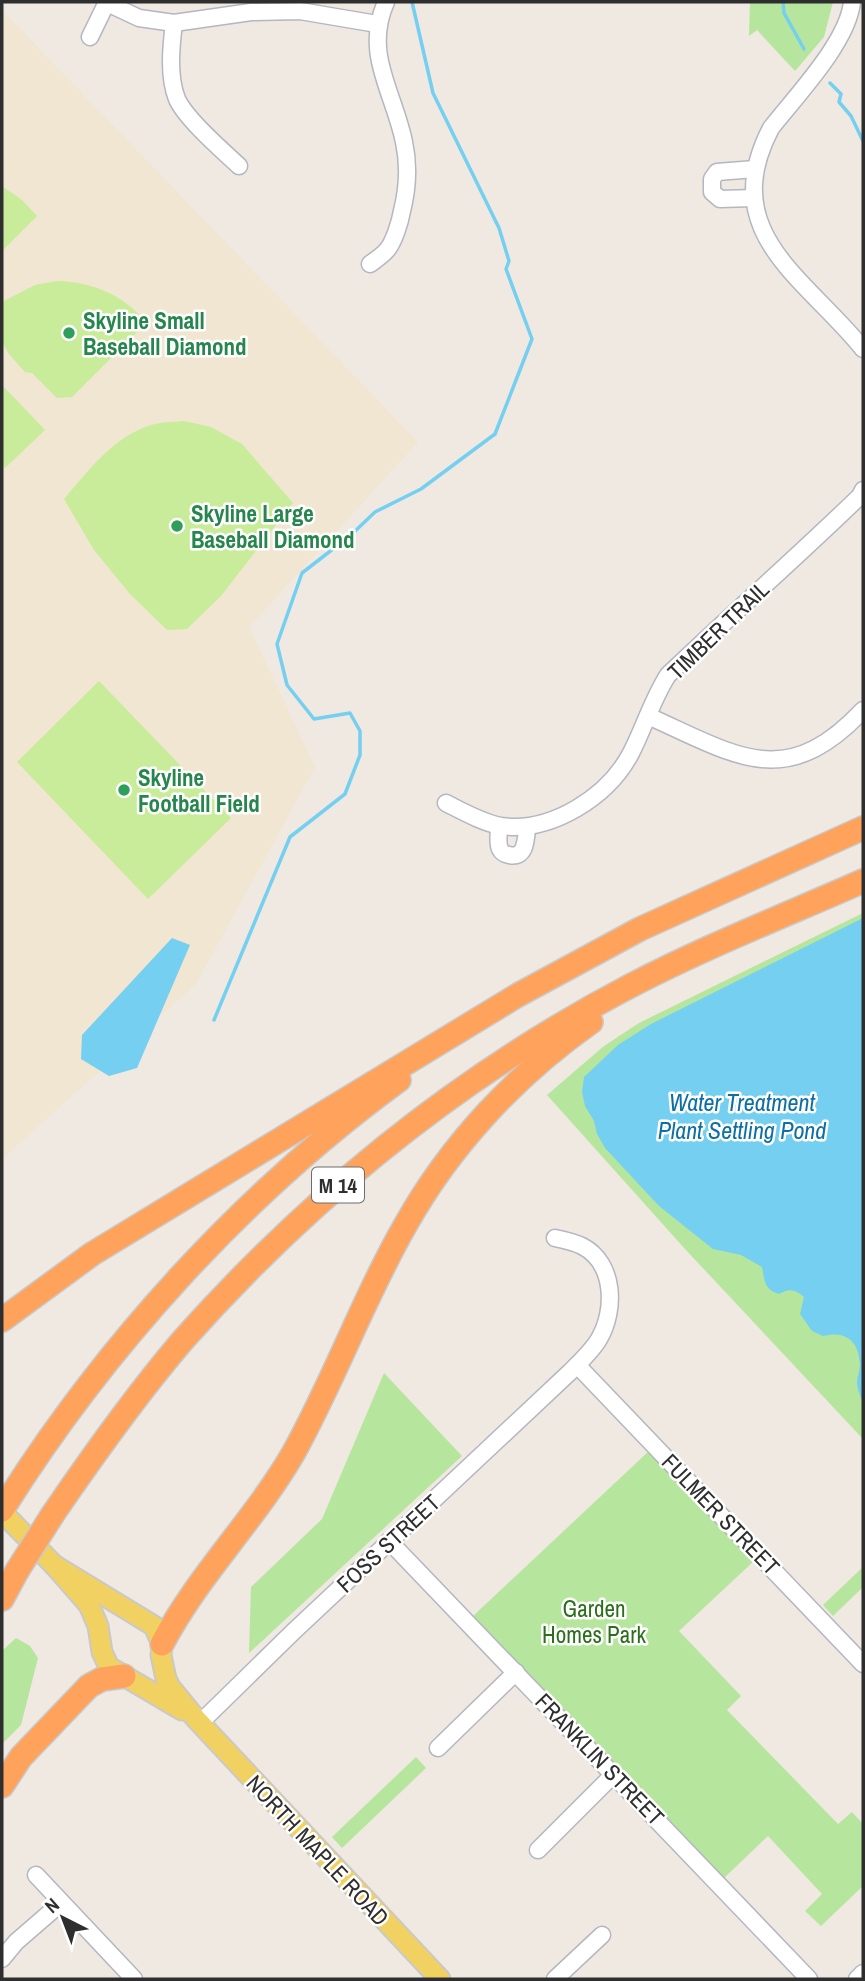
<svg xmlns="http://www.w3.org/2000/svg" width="865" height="1981" font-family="'Archivo Narrow',sans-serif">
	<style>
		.education { fill: #f0e6d1 }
		.green { fill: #b6e59e }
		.pitch { fill: #c9ec9a }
		.water { fill: #75cff0 }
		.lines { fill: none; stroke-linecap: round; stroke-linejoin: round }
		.stream { stroke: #75cff0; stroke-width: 3.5 }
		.minor-casing { stroke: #b4b7c1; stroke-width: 19 }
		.major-casing { stroke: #c9c9c9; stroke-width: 23 }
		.highway-casing { stroke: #c9c9c9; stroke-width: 26 }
		.minor { stroke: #fff; stroke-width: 16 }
		.major { stroke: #f2d163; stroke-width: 19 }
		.highway { stroke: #ffa35c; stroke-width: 23 }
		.highway-bridge-casing { stroke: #c9c9c9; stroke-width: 26; stroke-linecap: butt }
		.highway-bridge { stroke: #ffa35c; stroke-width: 23 }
		.leisure-dot { fill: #2e9e5b; stroke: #fff; stroke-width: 2.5 }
		.labels { text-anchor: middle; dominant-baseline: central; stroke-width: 5; stroke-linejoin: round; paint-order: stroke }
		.shield { fill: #fff; stroke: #6d6d6d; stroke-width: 2 }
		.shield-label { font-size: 21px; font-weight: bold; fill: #2e2e2e }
		.leisure-label { font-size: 23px; font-weight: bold; fill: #27864d; stroke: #fff; text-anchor: start }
		.street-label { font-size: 23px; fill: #2e2e2e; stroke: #fff }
		.park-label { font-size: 23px; fill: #2c6e1b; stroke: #fff }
		.water-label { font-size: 24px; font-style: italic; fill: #0d6fa3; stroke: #fff }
	</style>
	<rect width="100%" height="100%" fill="#efe9e1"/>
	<path class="education" d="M2 10 418 442 249 627 315 767 196 984 2 1159Z"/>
	<g class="green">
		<path d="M750 2H833L824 37 795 71 757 30 749 36Z"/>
		<path d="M863 913V1439L685 1249 547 1095 604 1046 639 1023Z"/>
		<path d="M384 1373 462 1456 249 1653 251 1587 322 1519Z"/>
		<path d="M649 1451 754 1561 679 1631 741 1696 727 1710 838 1824 852 1812 863 1824V1886L821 1926 805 1911 822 1894 768 1836 722 1880 472 1617Z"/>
		<path d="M863 1567V1587L833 1616 823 1605Z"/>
		<path d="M16 1638 30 1646 38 1658 21 1725 2 1744V1651Z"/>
		<path d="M416 1757 426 1768 342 1848 332 1837Z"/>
	</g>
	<g class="pitch">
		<path d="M2 186 22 200 37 216 2 251Z"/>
		<path d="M57 281C92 282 125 295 146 323L72 397 57 398 32 373 25 372 9 354 2 342V302L35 285Z"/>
		<path d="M2 385 45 430 5 468 2 464Z"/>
		<path d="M184 421 211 427 242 444 293 503 221 596 187 629 167 630 130 594 94 550 64 499C89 470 113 437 151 425 161 422 173 422 184 421Z"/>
		<path d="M99 681 231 818 148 899 17 762Z"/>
	</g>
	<g class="water">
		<path d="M863 918V1404C861 1397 857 1389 857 1382 857 1376 860 1371 860 1365 859 1341 846 1330 823 1336L812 1331 800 1314 804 1297C795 1289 789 1288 779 1294 764 1289 765 1282 762 1267L741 1255 713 1249 659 1206 605 1148 597 1134 594 1121 585 1106 582 1092 584 1077 618 1045 651 1024Z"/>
		<path d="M172 938 190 945 137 1068 109 1076 81 1059 82 1035Z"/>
	</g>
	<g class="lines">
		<g class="stream">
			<path d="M783 2 784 13 804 49"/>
			<path d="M830 83 841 94 839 102 851 116 863 141"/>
			<path d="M214 1020 290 837 345 794 360 755V731L350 713 314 719 287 685 277 644 302 573 351 535 375 512 421 489 495 434 532 339 506 269 509 261 499 228 433 93 412 2"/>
		</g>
		<g class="minor-casing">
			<g id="minor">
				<path d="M852 2C848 42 796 96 771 128 716 233 806 278 863 349"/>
				<path d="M107 3 139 18 174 23 251 12 300 11 377 24"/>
				<path d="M174 23C171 47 168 76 177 99 186 119 222 150 239 166"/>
				<path d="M90 37 107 2"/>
				<path d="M754 198 720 199 712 192V179L717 172 755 169"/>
				<path d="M370 264C375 260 382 256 387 250 394 242 400 222 402 211 408 187 409 165 404 142 394 92 363 54 386 2"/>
				<path d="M648 716C736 755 785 793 863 710"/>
				<path d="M446 803C462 811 483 823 501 826 551 833 608 797 631 753 644 728 652 700 668 675 731 615 797 557 860 496L863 490"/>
				<path d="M499 826C499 833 497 843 500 849 502 853 504 854 509 855 526 859 526 839 527 827"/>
				<path d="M577 1365 863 1664"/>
				<path d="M389 1541 809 1979"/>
				<path d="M200 1723 293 1632 570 1372C580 1362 592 1351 599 1339 616 1310 615 1263 582 1246 574 1242 564 1240 555 1238"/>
				<path d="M438 1748 516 1672"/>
				<path d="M538 1850 614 1774"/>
				<path d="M36 1875 134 1979"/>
				<path d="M2 1959 16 1942 61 1903"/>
				<path d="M555 1979 602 1935"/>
				<path d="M857 1979 863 1973"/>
			</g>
		</g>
		<g class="major-casing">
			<g id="major">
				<path d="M2 1512 54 1565 89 1605 98 1626 102 1652 109 1667 182 1710"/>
				<path d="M54 1565 154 1626 162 1644 161 1655 166 1679 170 1687 197 1720 440 1979"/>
			</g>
		</g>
		<g class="highway-casing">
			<g id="highway">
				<path d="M2 1320 92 1254 518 995 640 929 863 828"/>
				<path d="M2 1510C104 1347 243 1194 399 1080"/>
				<path d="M53 1514C94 1454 136 1395 183 1340 312 1195 460 1075 632 985 707 946 786 915 863 881"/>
				<path d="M2 1599 17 1571"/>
				<path d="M162 1644C198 1575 255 1520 294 1452 335 1378 364 1297 406 1224 451 1144 516 1075 591 1022"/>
				<path d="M2 1786 21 1757 89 1686 102 1679 124 1676"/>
			</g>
		</g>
		<use href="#minor" class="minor"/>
		<use href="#major" class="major"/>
		<use href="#highway" class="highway"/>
		<g class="highway-bridge-casing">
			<path id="highway-bridge" d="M17 1571 53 1514"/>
		</g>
		<use href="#highway-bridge" class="highway-bridge"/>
	</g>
	<g class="leisure-dot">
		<circle cx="69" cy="333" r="7"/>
		<circle cx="177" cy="526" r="7"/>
		<circle cx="124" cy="790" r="7"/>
	</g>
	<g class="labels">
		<rect class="shield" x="312" y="1167.5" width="52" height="35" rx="5"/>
		<g class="shield-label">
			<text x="338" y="1185">M 14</text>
		</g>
		<g class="leisure-label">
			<text x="83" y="320">Skyline Small<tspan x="83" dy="26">Baseball Diamond</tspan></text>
			<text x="191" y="513">Skyline Large<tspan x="191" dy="26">Baseball Diamond</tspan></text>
			<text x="138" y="777">Skyline<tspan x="138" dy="26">Football Field</tspan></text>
		</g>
		<g class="street-label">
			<text transform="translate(718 630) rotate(-44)">TIMBER TRAIL</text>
			<text transform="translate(721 1514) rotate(46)">FULMER STREET</text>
			<text transform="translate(388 1543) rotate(-43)">FOSS STREET</text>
			<text transform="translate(600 1759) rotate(46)">FRANKLIN STREET</text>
			<text transform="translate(318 1850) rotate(47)">NORTH MAPLE ROAD</text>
		</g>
		<g class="park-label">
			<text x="594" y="1608">Garden<tspan x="594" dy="26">Homes Park</tspan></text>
		</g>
		<g class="water-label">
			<text x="742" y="1102">Water Treatment<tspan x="742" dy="28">Plant Settling Pond</tspan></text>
		</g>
	</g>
	<rect width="865" height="1981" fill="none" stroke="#2e2e2e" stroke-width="7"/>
	<g transform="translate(63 1918) rotate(318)" stroke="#ffffff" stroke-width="5" paint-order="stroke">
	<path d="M0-5L12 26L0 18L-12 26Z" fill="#2e2e2e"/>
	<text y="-10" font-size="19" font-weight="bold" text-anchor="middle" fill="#2e2e2e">N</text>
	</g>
</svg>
